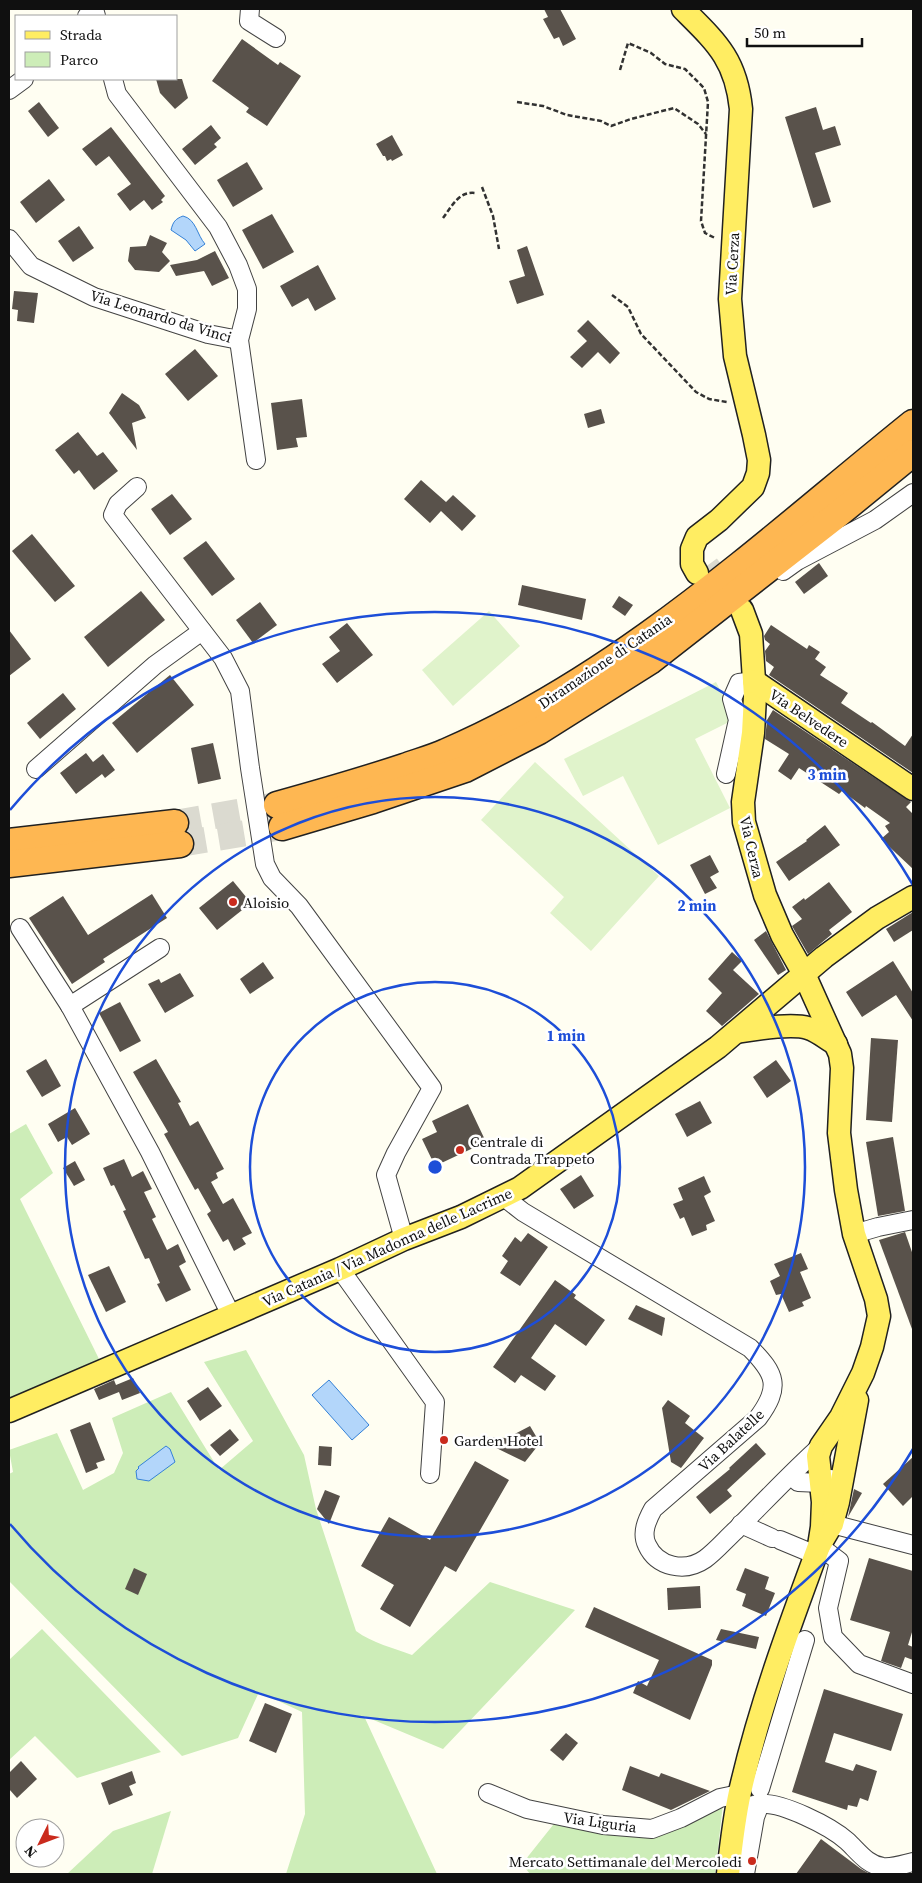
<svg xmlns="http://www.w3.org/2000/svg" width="922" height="1883" font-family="'Source Serif 4',serif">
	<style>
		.green { fill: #cdedb8 }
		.pitch { fill: #e0f3cb }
		.water { fill: #b3d6fa; stroke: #3481d7 }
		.building { fill: #59524b }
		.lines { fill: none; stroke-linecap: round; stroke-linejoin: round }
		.major-tunnel { stroke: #dbdad0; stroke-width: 22; stroke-dasharray: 22 11; stroke-linecap: butt }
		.highway-tunnel { stroke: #dbdad0; stroke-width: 26; stroke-dasharray: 26 13; stroke-linecap: butt }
		.minor-casing { stroke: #434343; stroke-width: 20 }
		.major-casing { stroke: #212121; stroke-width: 25 }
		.highway-casing { stroke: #212121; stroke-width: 29 }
		.path { stroke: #323232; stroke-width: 2.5; stroke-dasharray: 5 2.5; stroke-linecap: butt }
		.minor { stroke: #fff; stroke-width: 18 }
		.major { stroke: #ffed62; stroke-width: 22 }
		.highway { stroke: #feb752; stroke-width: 26 }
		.ring { fill: none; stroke: #1d4ed8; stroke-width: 2.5 }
		.poi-dot { fill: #ca2b1d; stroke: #fff; stroke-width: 2 }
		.labels { text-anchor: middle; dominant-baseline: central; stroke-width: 5; stroke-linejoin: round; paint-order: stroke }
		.street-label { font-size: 15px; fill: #101010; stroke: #fff }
		.poi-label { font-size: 15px; fill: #101010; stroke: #fff; text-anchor: start }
		.centre { fill: #1d4ed8; stroke: #fff; stroke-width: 2.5 }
		.ring-label { font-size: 15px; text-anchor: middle; font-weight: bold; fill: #1d4ed8; stroke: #fff; stroke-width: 5; stroke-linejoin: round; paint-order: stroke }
	</style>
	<rect width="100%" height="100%" fill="#fffef2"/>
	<g class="green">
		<path d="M26 1124 53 1173 20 1199 101 1363 9 1403V1134Z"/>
		<path d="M246 1350 304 1455 316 1509 356 1631C372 1643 394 1648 412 1655L490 1582 575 1610 443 1749 364 1716 437 1874H286L305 1814 302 1712 259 1692 238 1738 182 1756 9 1581V1474L13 1472 9 1450 57 1433 83 1490 114 1473 123 1453 112 1418 171 1392 219 1470 253 1441 204 1362Z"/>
		<path d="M42 1629 161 1752 77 1778 35 1736 9 1760V1660Z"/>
		<path d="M723 1804 715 1874H530L522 1864 557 1820 644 1835Z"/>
		<path d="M171 1811 152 1874H67L113 1831Z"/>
	</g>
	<g class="pitch">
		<path d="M489 611 520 646 453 706 422 670Z"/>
		<path d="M716 682 735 719 695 739 730 808 658 845 623 776 583 796 564 759Z"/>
		<path d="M535 762 659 876 591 951 550 913 564 897 481 820Z"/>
	</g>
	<g class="water">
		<path d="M183 216C196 219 197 235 205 244L195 251 186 240 171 230C173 222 175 219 183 216Z"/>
		<path d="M329 1380 369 1425 352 1440 312 1395Z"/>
		<path d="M166 1446 170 1449 175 1462 149 1481 137 1479 136 1471 139 1468 138 1467Z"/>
	</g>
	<g class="building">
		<path d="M544 9H560L576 39 563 46 559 37 554 39 543 19 548 17Z"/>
		<path d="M242 39 278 65 280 62 301 76 267 126 246 112 249 108 212 81Z"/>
		<path d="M156 79H182L188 98 175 109 160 93Z"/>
		<path d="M39 102 59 128 48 137 28 111Z"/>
		<path d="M816 107 823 130 835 126 841 145 815 153 831 202 813 208 785 117Z"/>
		<path d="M211 125 221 138 214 144 217 147 195 165 182 149Z"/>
		<path d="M111 127 165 196 161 200 163 202 152 210 144 200 130 211 117 194 131 184 109 156 96 166 82 149Z"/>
		<path d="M392 135 403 155 392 161 391 159 387 161 385 156H383L376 144Z"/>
		<path d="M247 162 263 189 233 207 217 180Z"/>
		<path d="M49 179 65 200 36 223 20 202Z"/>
		<path d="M272 214 294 252 263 269 242 230Z"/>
		<path d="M79 226 94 248 73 262 58 241Z"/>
		<path d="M150 235 167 243 162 252 170 261 159 272 135 270 128 261 130 247 146 246Z"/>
		<path d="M527 246 544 295 517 304 509 281 525 276 517 250Z"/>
		<path d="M215 251 229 278 212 286 204 271 176 276 170 265 197 260Z"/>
		<path d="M318 265 336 299 315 311 308 298 292 307 280 286Z"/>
		<path d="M14 291 38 293 34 323 17 321 18 310 12 309Z"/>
		<path d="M588 320 620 353 610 364 598 352 582 368 570 357 587 341 577 331Z"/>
		<path d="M195 349 218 376 188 401 165 374Z"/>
		<path d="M122 393 139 405 146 418 132 423 137 450 109 413Z"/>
		<path d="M302 399 307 437 296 438 298 447 277 450 271 403Z"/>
		<path d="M601 409 605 423 588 428 584 414Z"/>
		<path d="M78 432 97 456 103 452 118 471 94 490 79 470 74 474 55 450Z"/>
		<path d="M421 480 446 502 453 495 476 516 462 531 441 511 430 523 404 499Z"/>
		<path d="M172 494 192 519 170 535 151 509Z"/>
		<path d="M32 534 75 586 55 602 12 551Z"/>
		<path d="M206 541 235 579 212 596 183 558Z"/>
		<path d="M819 563 828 576 804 594 795 582Z"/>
		<path d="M522 585 586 599 582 620 518 605Z"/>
		<path d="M141 591 165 620 108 667 84 637Z"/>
		<path d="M619 596 633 605 625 616 612 607Z"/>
		<path d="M260 602 277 625 253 643 236 620Z"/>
		<path d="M347 623 373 655 337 683 322 664 340 651 329 637Z"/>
		<path d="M771 625 807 649 809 645 820 652 815 659 826 667 820 675 848 693 841 703 871 723 872 722 905 746 913 734V773L769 675 774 667 766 661 765 651 770 644 765 640 764 636Z"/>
		<path d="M9 630 31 659 9 676Z"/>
		<path d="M170 675 194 705 137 753 112 723Z"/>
		<path d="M63 693 76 709 40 739 27 723Z"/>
		<path d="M773 710 911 802 906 807 913 814V869L881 839 889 832 885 826 890 823 866 806 865 808 842 791 839 794 799 768 791 780 778 771 789 754 765 739 767 720Z"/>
		<path d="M213 743 221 779 198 784 191 748Z"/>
		<path d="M86 753 93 762 103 754 115 770 105 778 102 774 76 794 60 773Z"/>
		<path d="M825 825 840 845 789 881 776 862 807 841 806 840Z"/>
		<path d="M710 855 719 872 710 877 717 888 705 894 690 865Z"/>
		<path d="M233 881 251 903 217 930 199 908Z"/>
		<path d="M829 882 852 912 829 930 832 934 808 954 792 926 802 919 792 907 804 898 805 900Z"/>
		<path d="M152 894 167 918 103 959 105 962 72 984 29 918 63 896 88 935Z"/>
		<path d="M913 912V930L894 942 886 929Z"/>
		<path d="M766 931 786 970 778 975 754 940Z"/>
		<path d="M732 952 742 961 733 970 759 994 722 1026 706 1011 722 993 708 979Z"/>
		<path d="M893 961 913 993V1021L896 995 862 1017 846 992Z"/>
		<path d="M263 962 274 978 250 994 240 979Z"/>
		<path d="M180 973 194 996 165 1013 148 984 159 979 161 983Z"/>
		<path d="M120 1002 141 1041 120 1052 99 1013Z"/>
		<path d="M871 1038 898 1040 892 1122 866 1120Z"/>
		<path d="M46 1059 61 1086 42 1097 26 1071Z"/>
		<path d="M156 1059 181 1102 178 1103 190 1126 198 1121 224 1169 216 1173 218 1178 211 1182 223 1204 233 1198 252 1233 242 1238 246 1244 234 1251 228 1239 223 1242 207 1214 211 1211 198 1188 195 1190 164 1134 168 1132 133 1072Z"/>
		<path d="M776 1060 791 1081 767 1098 753 1077Z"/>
		<path d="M700 1101 712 1123 687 1137 675 1114Z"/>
		<path d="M468 1104 486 1142 435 1166 422 1139 437 1132 432 1121Z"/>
		<path d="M75 1108 90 1134 72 1145 67 1137 58 1142 48 1124Z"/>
		<path d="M893 1137 905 1211 878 1216 866 1142Z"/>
		<path d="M124 1159 132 1177 143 1171 152 1189 144 1192 156 1217 152 1219 167 1250 178 1244 186 1262 179 1266 191 1290 166 1302 157 1284 160 1283 149 1258 145 1259 123 1211 126 1210 114 1185 111 1186 103 1168Z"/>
		<path d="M75 1161 85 1180 74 1186 63 1168Z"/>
		<path d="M581 1175 594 1196 574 1209 560 1189Z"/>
		<path d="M704 1176 711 1192 704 1196 715 1221 706 1225 707 1230 692 1236 684 1217 680 1219 673 1204 683 1200 678 1188Z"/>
		<path d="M905 1232 913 1255V1329H912L879 1240Z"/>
		<path d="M528 1233 548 1247 520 1286 500 1273 508 1261 502 1256 515 1237 521 1242Z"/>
		<path d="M801 1253 808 1269 800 1272 811 1298 802 1302 804 1306 789 1312 781 1294 776 1295 770 1281 780 1276 774 1264Z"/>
		<path d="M109 1266 126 1302 106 1312 88 1275Z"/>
		<path d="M555 1280 576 1295 574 1298 605 1320 586 1346 555 1324 531 1358 556 1376 545 1391 521 1375 515 1383 493 1367Z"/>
		<path d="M636 1305 665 1318 662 1336 628 1319Z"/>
		<path d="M133 1378 140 1393 122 1400 119 1392 99 1400 94 1389 114 1380 116 1385Z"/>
		<path d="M208 1387 222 1406 200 1421 187 1401Z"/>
		<path d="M668 1400 690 1416 685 1423 704 1438 681 1468 671 1462 662 1408Z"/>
		<path d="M90 1422 105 1460 96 1463 98 1468 86 1473 70 1430Z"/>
		<path d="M530 1426 540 1443 525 1462 474 1437 507 1438Z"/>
		<path d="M230 1429 239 1440 220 1456 210 1445Z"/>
		<path d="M756 1443 766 1454 727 1490 732 1496 710 1514 696 1497 730 1469 729 1468Z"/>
		<path d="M319 1446 332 1447 331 1466 318 1465Z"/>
		<path d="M913 1457V1496L903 1506 883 1484Z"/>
		<path d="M475 1461 509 1480 456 1572 445 1566 410 1627 380 1609 394 1585 361 1566 389 1517 430 1540Z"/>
		<path d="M854 1489 862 1493 848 1517Z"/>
		<path d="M325 1490 340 1496 329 1524 317 1509Z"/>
		<path d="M869 1558 913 1571V1629L908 1645 913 1647V1660L905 1657 901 1668 881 1661 890 1632 850 1620Z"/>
		<path d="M134 1568 147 1574 138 1595 125 1589Z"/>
		<path d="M745 1568 769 1577 765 1589 775 1593 766 1616 742 1606 746 1594 736 1590Z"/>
		<path d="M700 1586 701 1608 668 1610 667 1588Z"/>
		<path d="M594 1607 712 1660V1665L690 1720 633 1693 638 1681 647 1686 659 1660 585 1627Z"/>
		<path d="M721 1629 759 1637 756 1649 716 1640Z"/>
		<path d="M824 1689 903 1714 891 1751 834 1733 825 1762 853 1771 856 1764 877 1771 868 1801 860 1798 857 1807 848 1805 847 1810 792 1792Z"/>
		<path d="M265 1703 292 1714 276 1753 249 1741Z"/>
		<path d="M566 1733 578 1743 563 1761 550 1750Z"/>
		<path d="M21 1761 37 1779 17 1798 9 1789V1773Z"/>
		<path d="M630 1766 659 1777 661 1773 710 1791 671 1810 622 1790Z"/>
		<path d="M132 1771 136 1783 129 1786 133 1795 109 1805 101 1783Z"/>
		<path d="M821 1839 861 1869 870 1874H796Z"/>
	</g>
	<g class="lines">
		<path class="major-tunnel" d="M708 565 729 594"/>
		<g class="highway-tunnel">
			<path d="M175 823 277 805"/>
			<path d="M180 844 282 827"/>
		</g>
		<g class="minor-casing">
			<g id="minor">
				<path d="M250 9 249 21 276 38"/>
				<path d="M87 16 94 9 96 16"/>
				<path d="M113 79 117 94 218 227 238 265 247 289V309L239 340 256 460"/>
				<path d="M9 90 24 79"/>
				<path d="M9 239 31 266 94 297 208 334 239 340"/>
				<path d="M137 487 118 504 113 515 223 658 240 691 250 768 265 864 272 878 299 906 432 1088 396 1153 386 1175 404 1239"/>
				<path d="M783 571 797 561 875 520 913 493"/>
				<path d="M36 769 155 665 202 631"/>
				<path d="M726 774 738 720 732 699 739 683 754 681"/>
				<path d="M20 928 70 1006 150 1152 231 1315"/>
				<path d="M70 1006 160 948"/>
				<path d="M504 1197 523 1212 750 1348C776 1374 781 1387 758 1418L653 1509C647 1520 641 1533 647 1545 657 1567 685 1573 705 1559 716 1551 726 1539 736 1530 764 1502 791 1473 821 1446"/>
				<path d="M854 1234 878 1227 913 1220"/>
				<path d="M340 1269 435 1402 430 1474"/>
				<path d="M798 1482 821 1483 831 1479"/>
				<path d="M741 1524 772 1538"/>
				<path d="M832 1524 913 1545"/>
				<path d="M780 1540 816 1555"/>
				<path d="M819 1546 839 1561 828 1608 833 1637 859 1664 913 1684"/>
				<path d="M760 1789 805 1640"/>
				<path d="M488 1793 527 1809 603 1825 652 1829 681 1818 720 1798 739 1794"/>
				<path d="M737 1809C744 1808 752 1805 760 1804 782 1802 830 1826 847 1841 858 1851 867 1865 883 1867 893 1868 904 1864 913 1862"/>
				<path d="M745 1874 755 1817 760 1804"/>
			</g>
		</g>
		<g class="major-casing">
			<g id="major">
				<path d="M683 9C716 42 736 59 741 109L730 299 735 356 754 435 759 460 758 473 753 487 719 520 697 537 692 549V564L697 573"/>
				<path d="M742 610 751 634 755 696 753 733 743 802 744 822 765 895 782 935 804 974 840 1054 842 1068 839 1133 846 1190 854 1234 876 1299 879 1316 872 1347 863 1373 841 1417 821 1446 818 1456 823 1502 822 1527 819 1546"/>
				<path d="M754 681 913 789"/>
				<path d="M736 1032C754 1029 791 1023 808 1028 818 1031 827 1039 836 1044"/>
				<path d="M9 1411 340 1269 404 1239 461 1217 520 1188 718 1047 824 957 877 918 913 897"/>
				<path d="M728 1874C731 1847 734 1819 740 1792 759 1708 789 1627 819 1546L832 1524 838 1502 857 1400"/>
			</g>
		</g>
		<g class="highway-casing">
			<g id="highway">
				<path d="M277 805C320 793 362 781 404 767 418 762 433 758 446 752 623 676 765 542 913 423"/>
				<path d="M282 827 373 800 465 769 539 731 650 661 837 515 913 453"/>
				<path d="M9 842 175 823"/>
				<path d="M9 864 180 844"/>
			</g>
		</g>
		<g class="path">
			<path d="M620 70 628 43 651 53 665 64 685 69 704 88 708 102 701 221 705 233 715 238"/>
			<path d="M517 102 543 106 567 115 601 121 611 126 631 119 674 108 698 124 706 134"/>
			<path d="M482 187 493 216 499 249"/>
			<path d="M443 218C452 206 459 191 475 193"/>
			<path d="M612 295 628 307 641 334 696 392 709 399 727 402"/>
		</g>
		<use href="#minor" class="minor"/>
		<use href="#major" class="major"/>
		<use href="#highway" class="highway"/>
	</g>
	<g class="ring">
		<circle cx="435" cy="1167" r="185"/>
		<circle cx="435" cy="1167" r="370"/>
		<path d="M913 1449A555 555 0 0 1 10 1524M10 810A555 555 0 0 1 913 885"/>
	</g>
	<g class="poi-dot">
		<circle cx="233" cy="902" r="5"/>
		<circle cx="460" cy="1150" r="5"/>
		<circle cx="444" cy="1440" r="5"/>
		<circle cx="752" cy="1861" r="5"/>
	</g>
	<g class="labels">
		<g class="street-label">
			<text transform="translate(732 264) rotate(-87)">Via Cerza</text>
			<text transform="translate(161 316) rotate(17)">Via Leonardo da Vinci</text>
			<text transform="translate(605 661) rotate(-34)">Diramazione di Catania</text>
			<text transform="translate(809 718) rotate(34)">Via Belvedere</text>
			<text transform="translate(752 847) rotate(77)">Via Cerza</text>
			<text transform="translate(387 1247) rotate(-24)">Via Catania / Via Madonna delle Lacrime</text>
			<text transform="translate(731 1440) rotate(-43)">Via Balatelle</text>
			<text transform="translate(600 1822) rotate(8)">Via Liguria</text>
		</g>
		<g class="poi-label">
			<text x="243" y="902">Aloisio</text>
			<text x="470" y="1141">Centrale di<tspan x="470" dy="17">Contrada Trappeto</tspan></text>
			<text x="454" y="1440">Garden Hotel</text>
			<text x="742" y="1861" text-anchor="end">Mercato Settimanale del Mercoledi</text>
		</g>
	</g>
	<circle cx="435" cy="1167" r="8" class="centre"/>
	<g class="ring-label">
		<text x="827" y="780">3 min</text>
		<text x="697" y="911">2 min</text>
		<text x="566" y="1041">1 min</text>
	</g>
	<rect width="922" height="1883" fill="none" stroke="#101010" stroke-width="20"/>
	<rect x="15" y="15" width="162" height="65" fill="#ffffff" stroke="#9f9f9f"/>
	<rect x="25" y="31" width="25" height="8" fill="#ffed62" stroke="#9f9f9f"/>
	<text x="60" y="40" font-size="15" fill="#101010">Strada</text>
	<rect x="25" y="52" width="25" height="15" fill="#cdedb8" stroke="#9f9f9f"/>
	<text x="60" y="65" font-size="15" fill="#101010">Parco</text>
	<g transform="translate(40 1843) rotate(228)"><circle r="24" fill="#ffffff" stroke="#9f9f9f"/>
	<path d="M0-4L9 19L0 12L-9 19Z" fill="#ca2b1d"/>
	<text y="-8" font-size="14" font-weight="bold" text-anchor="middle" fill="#101010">N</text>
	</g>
	<path d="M747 38v8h115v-8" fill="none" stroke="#101010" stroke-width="2.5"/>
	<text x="754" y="38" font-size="15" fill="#101010" stroke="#ffffff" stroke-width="4" paint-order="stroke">50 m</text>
</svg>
